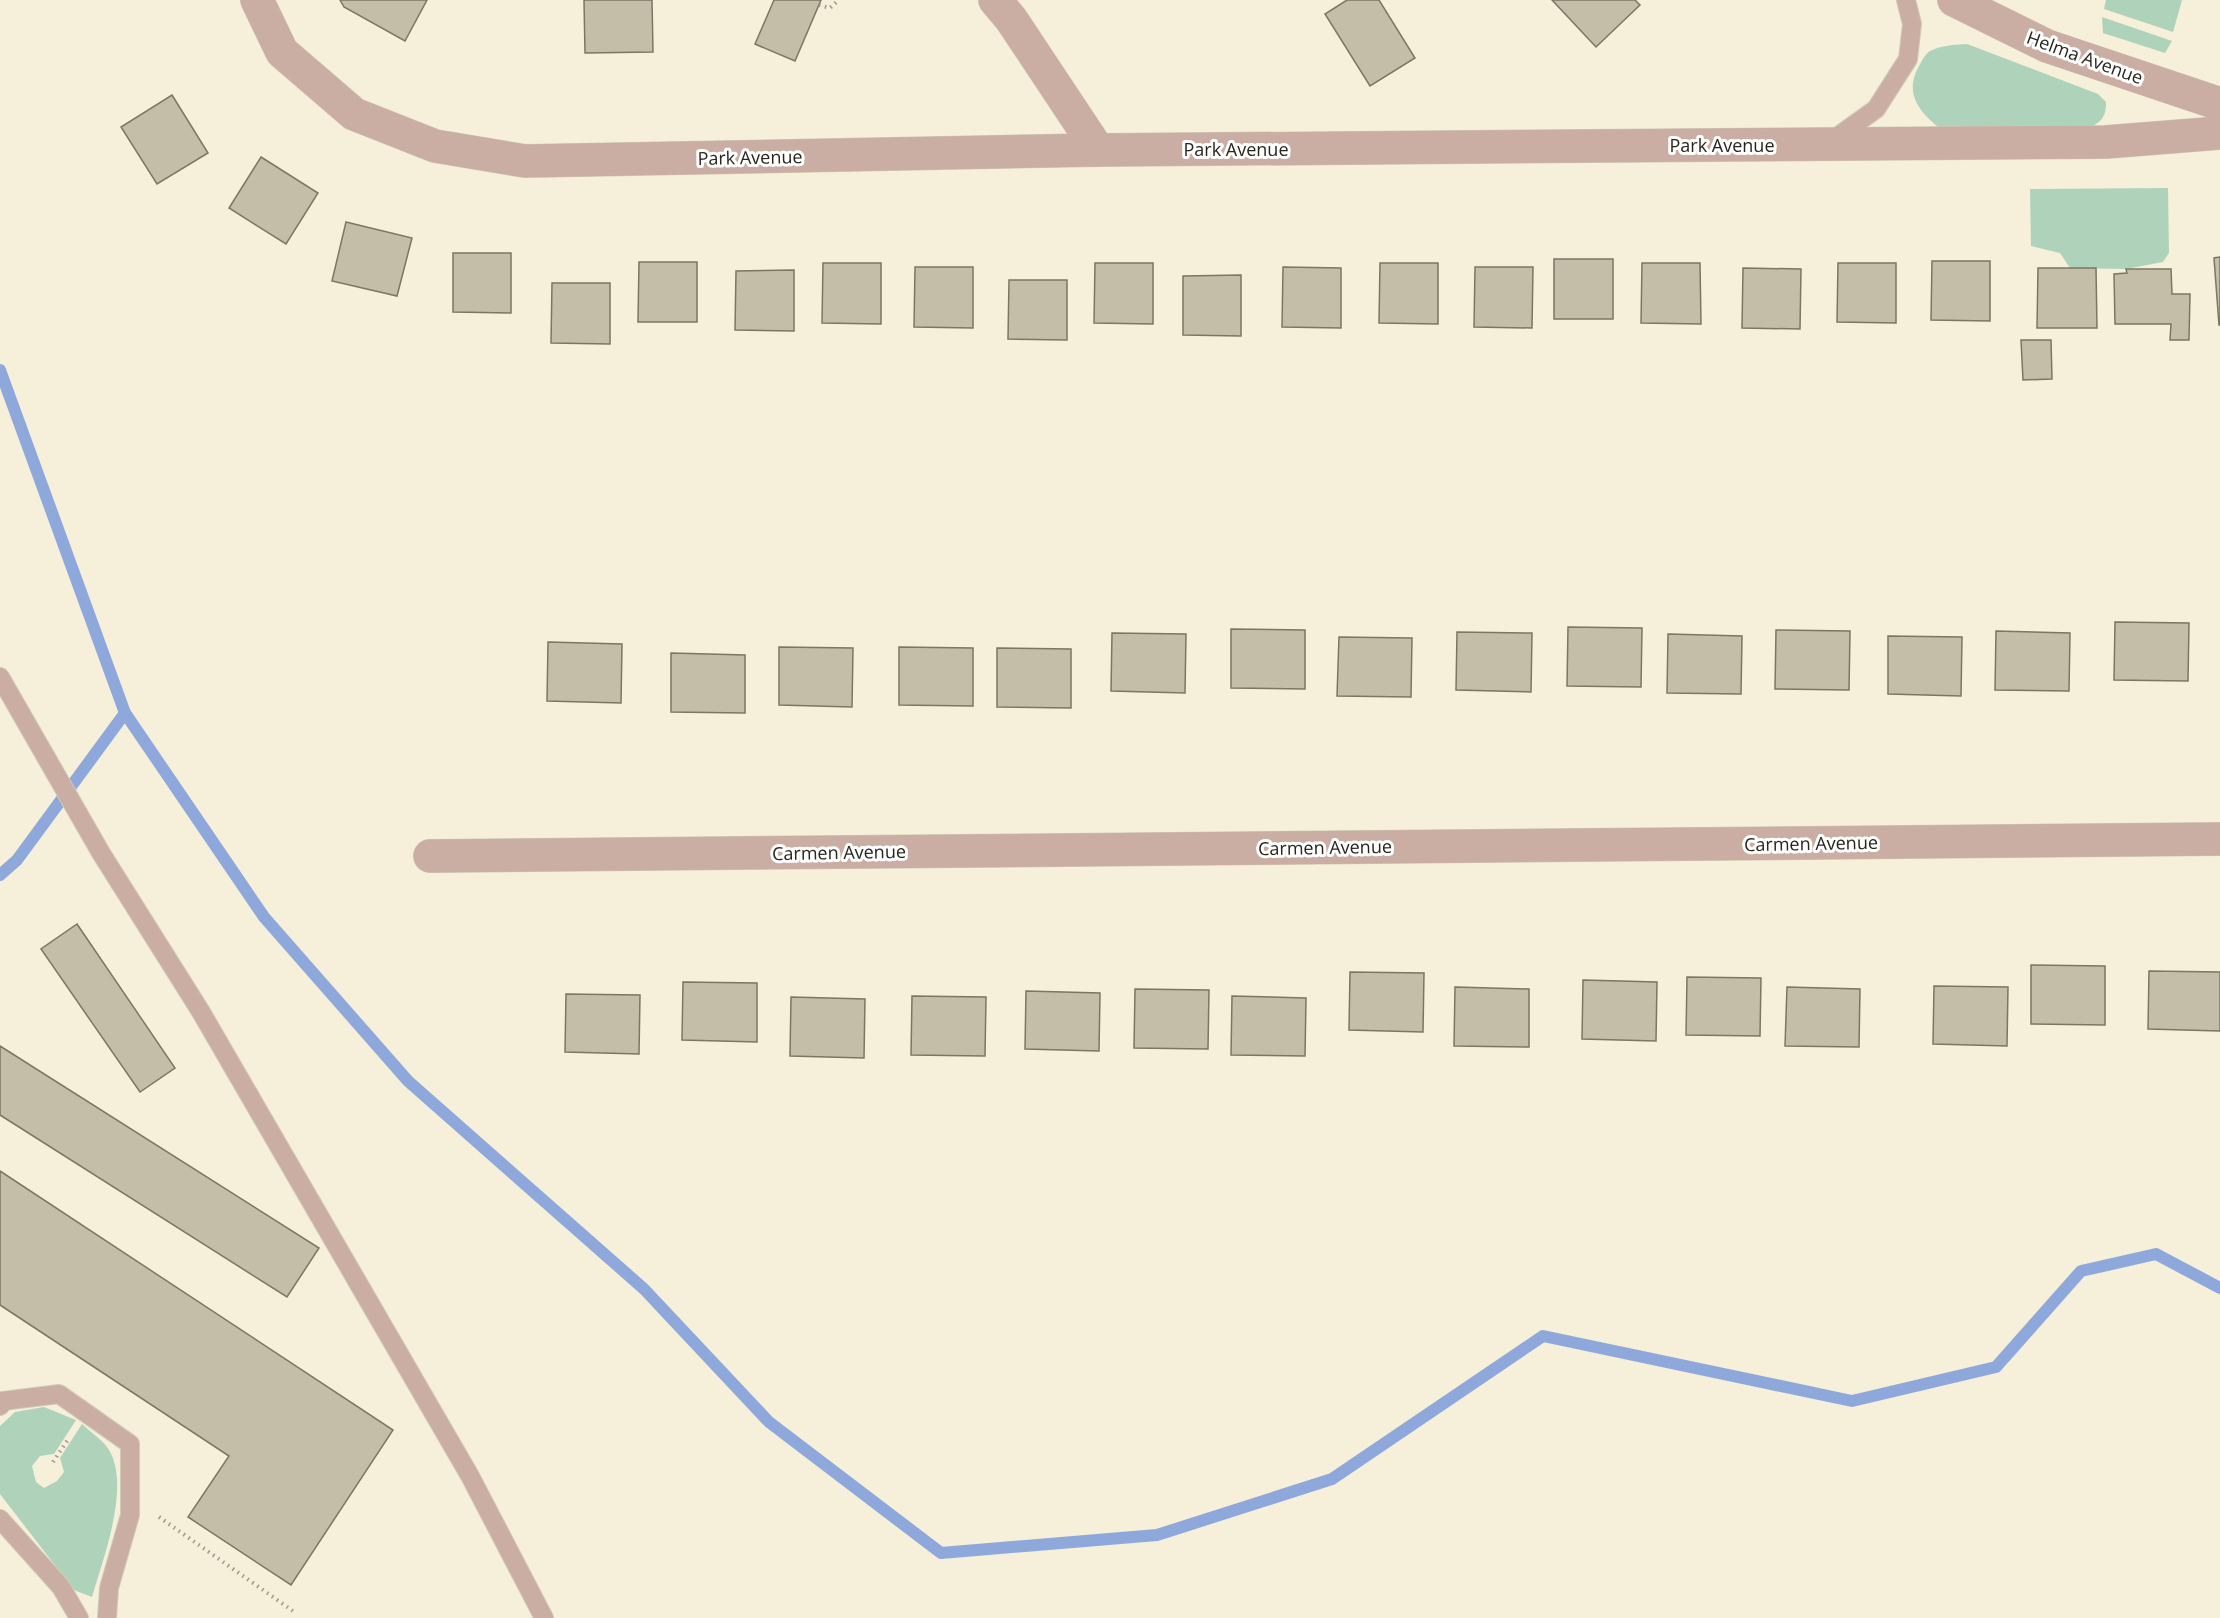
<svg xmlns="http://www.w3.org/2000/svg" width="2220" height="1618" font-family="'Open Sans',sans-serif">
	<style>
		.green { fill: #afd3ba }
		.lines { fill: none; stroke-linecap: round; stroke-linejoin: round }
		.stream { stroke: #8ea8dc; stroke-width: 12 }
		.building { fill: #c4bea8; stroke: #7c7662; stroke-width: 1.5 }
		.lane-casing { stroke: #d1cbb7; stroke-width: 20 }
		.street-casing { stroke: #d1cbb7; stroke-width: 34 }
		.path { stroke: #9e9989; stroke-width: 4; stroke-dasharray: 1.5 4.5; stroke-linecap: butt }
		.lane { stroke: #caada3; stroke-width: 18 }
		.street { stroke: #caada3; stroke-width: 33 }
		.labels { text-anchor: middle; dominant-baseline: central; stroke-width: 6; stroke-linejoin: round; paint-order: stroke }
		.street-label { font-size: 18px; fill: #28251d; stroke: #fff }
	</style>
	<rect width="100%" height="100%" fill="#f6efd9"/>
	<g class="green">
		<path d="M2106 0H2182L2173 32 2104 9Z"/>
		<path d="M2102 17 2172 41 2165 53 2103 33Z"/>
		<path d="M1967 44 2098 94 2106 102C2106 117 2102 122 2088 128L1938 127C1918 111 1904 92 1919 66 1922 61 1925 54 1930 51 1942 45 1954 45 1967 44Z"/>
		<path d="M2168 188 2169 253 2163 262 2126 269 2070 268 2060 253 2031 246 2030 189Z"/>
		<path d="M44 1407 76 1420 54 1454 40 1456 32 1466 36 1482 44 1488 57 1481 64 1472 60 1458 82 1424C90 1432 103 1440 109 1450 131 1486 103 1559 92 1597L74 1590 0 1494V1426L15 1412Z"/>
	</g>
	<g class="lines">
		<g class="stream">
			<path d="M0 370 125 713 264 917 408 1081 644 1289 769 1422 941 1553 1157 1535 1332 1479 1543 1336 1852 1401 1996 1367 2081 1271 2156 1254 2220 1288"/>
			<path d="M0 875 17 860 125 713"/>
		</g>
	</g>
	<g class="building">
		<path d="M340 0H427L405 41 344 7Z"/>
		<path d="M584 0H652L653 52 585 53Z"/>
		<path d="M774 0H821L795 61 755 44Z"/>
		<path d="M1347 0H1379L1415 58 1370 86 1325 14Z"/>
		<path d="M1552 0H1635L1640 5 1596 47Z"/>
		<path d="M172 95 208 153 157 184 121 127Z"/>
		<path d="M261 157 318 193 286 244 229 208Z"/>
		<path d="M346 222 412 238 397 296 332 281Z"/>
		<path d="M453 253H511V313L453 312Z"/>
		<path d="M2220 257V325H2219L2214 258Z"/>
		<rect x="1554" y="259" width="59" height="60"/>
		<path d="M1932 261H1990V321L1931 320Z"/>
		<path d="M639 262H697V322H638Z"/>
		<path d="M823 263H881V324L822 323Z"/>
		<path d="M1095 263H1153V324L1094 323Z"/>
		<path d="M1380 263H1438V324L1379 323Z"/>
		<path d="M1642 263H1700L1701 324 1641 323Z"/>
		<path d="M1838 263H1896V323L1837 322Z"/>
		<path d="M915 267H973V328L914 327Z"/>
		<path d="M1283 267 1341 268V328L1282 327Z"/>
		<path d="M1475 267H1533L1532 328 1474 327Z"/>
		<path d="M1743 268 1801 269 1800 329 1742 328Z"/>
		<path d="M2038 268H2096L2097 328H2037Z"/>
		<path d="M2126 269H2171L2172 294H2190L2189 340H2170L2171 324H2115L2114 274 2127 273Z"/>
		<path d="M794 270V331L735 330 736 271Z"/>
		<path d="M1241 275V336L1183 335V276Z"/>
		<path d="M1009 280H1067V340L1008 339Z"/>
		<path d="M552 283H610V344L551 343Z"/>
		<path d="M2021 340H2051L2052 379 2023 380Z"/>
		<path d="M2115 622 2189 623 2188 681 2114 680Z"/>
		<path d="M1568 627 1642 628 1641 687 1567 686Z"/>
		<path d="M1231 629 1305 630V689L1231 688Z"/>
		<path d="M1776 630 1850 631 1849 690 1775 689Z"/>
		<path d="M1996 631 2070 633 2069 691 1995 690Z"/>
		<path d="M1457 632 1532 633 1531 692 1456 690Z"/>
		<path d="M1112 633 1186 634 1185 693 1111 691Z"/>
		<path d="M1668 634 1742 636 1741 694 1667 693Z"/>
		<path d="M1888 636 1962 637 1961 696 1888 694Z"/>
		<path d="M1339 637 1412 638 1411 697 1337 696Z"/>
		<path d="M548 642 622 644 621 703 547 701Z"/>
		<path d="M779 647 853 648 852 707 779 705Z"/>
		<path d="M899 647 973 648V706L899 705Z"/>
		<path d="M997 648 1071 649V708L997 707Z"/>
		<path d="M671 653 745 655V713L671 712Z"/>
		<path d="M77 924 175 1068 140 1092 41 949Z"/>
		<path d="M2031 965 2105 966V1025L2031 1024Z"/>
		<path d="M2149 971 2220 972V1031L2148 1029Z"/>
		<path d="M1350 972 1424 973 1423 1032 1349 1030Z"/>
		<path d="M1687 977 1761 978 1760 1036 1686 1035Z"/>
		<path d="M1583 980 1657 982 1656 1041 1582 1039Z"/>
		<path d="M683 982 757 983V1042L682 1040Z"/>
		<path d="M1934 986 2008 987 2007 1046 1933 1044Z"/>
		<path d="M1455 987 1529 989V1047L1454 1046Z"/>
		<path d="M1787 987 1860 989 1859 1047 1785 1046Z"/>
		<path d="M1135 989 1209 990 1208 1049 1134 1048Z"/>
		<path d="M1026 991 1100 993 1099 1051 1025 1049Z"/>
		<path d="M566 994 640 995 639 1054 565 1052Z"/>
		<path d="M912 996 986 997 985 1056 911 1055Z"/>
		<path d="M1232 996 1306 998 1305 1056 1231 1055Z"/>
		<path d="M791 997 865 999 864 1058 790 1056Z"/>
		<path d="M0 1046 319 1248 287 1297 0 1115Z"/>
		<path d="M0 1171 393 1430 291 1585 188 1517 229 1456 0 1305Z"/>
	</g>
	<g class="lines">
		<g class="lane-casing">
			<g id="lane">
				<path d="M1830 142 1876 109 1908 59 1912 24 1906 0"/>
				<path d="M0 677 101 853 201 1012 470 1476 544 1618"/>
				<path d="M0 1406 3 1401 59 1394 130 1444V1515L109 1588 107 1618"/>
				<path d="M0 1519 61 1587 79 1618"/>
			</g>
		</g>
		<g class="street-casing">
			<g id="street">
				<path d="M257 0 282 52 354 114 435 146 525 161 1098 150 2106 142 2220 133"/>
				<path d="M995 0 1011 19 1098 150"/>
				<path d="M1954 0 2047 46 2220 104"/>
				<path d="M430 856 2220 839"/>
			</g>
		</g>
		<g class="path">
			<path d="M819 5 830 8 839 0"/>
			<path d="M53 1462 69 1438"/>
			<path d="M159 1517 293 1611"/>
		</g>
		<use href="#lane" class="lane"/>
		<use href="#street" class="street"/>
	</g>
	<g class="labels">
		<g class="street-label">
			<text transform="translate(2085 57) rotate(20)">Helma Avenue</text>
			<text x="1722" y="145">Park Avenue</text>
			<text x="1236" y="149">Park Avenue</text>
			<text transform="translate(750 157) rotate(-1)">Park Avenue</text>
			<text transform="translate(1811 843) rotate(-1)">Carmen Avenue</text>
			<text transform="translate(1325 847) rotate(-1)">Carmen Avenue</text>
			<text transform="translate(839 852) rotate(-1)">Carmen Avenue</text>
		</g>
	</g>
</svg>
